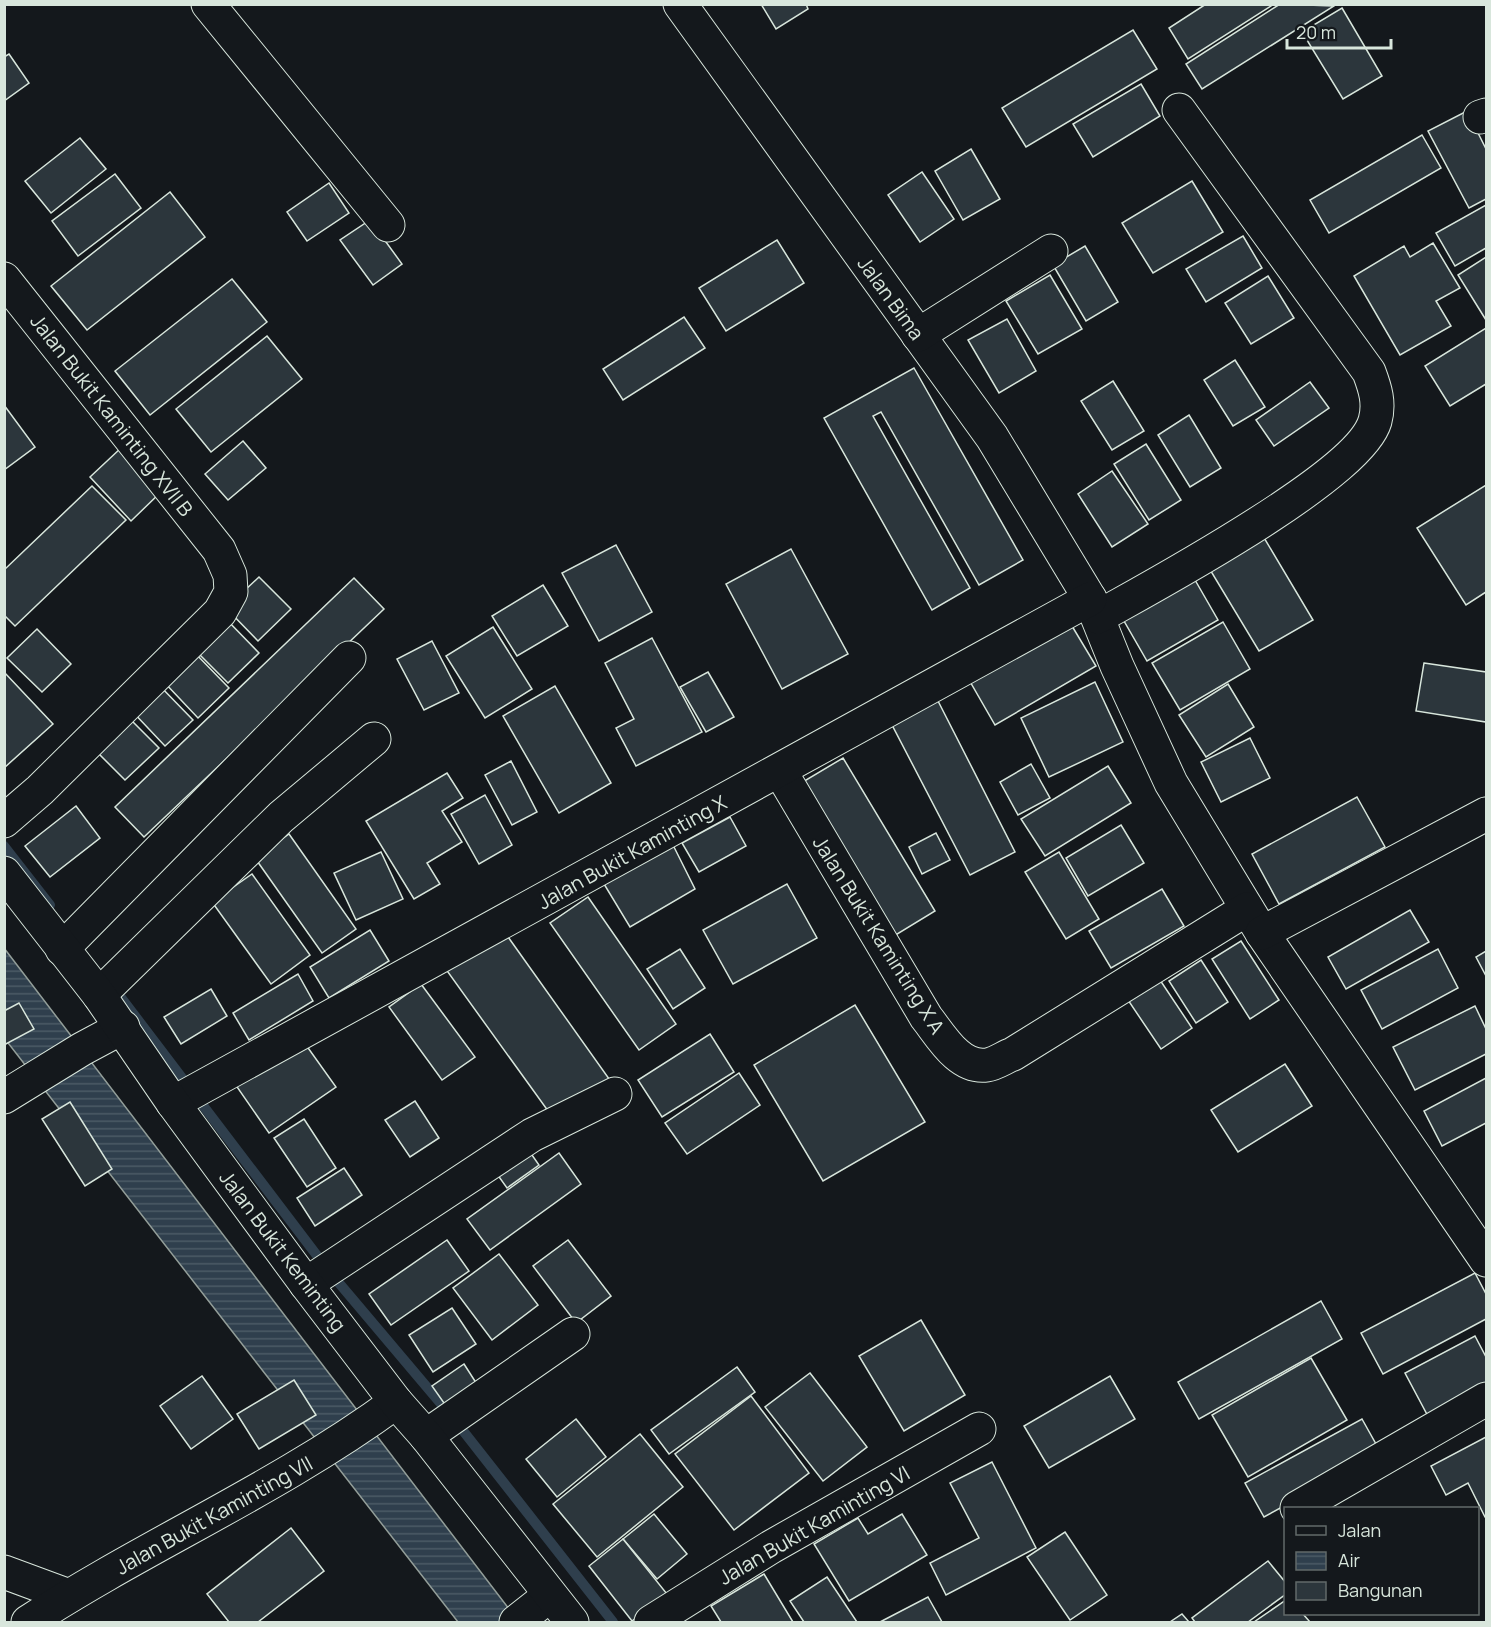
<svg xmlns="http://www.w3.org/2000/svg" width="1491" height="1627" font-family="Manrope,sans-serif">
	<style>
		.water { fill: url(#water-rules); stroke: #939e99; stroke-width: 1.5 }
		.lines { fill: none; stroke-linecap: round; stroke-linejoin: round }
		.stream { stroke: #2f3f4d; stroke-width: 10 }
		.building { fill: #2c363c; stroke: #d8e6dc; stroke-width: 1.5 }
		.minor-casing { stroke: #d8e6dc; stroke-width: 35 }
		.major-casing { stroke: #d8e6dc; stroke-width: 35 }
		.minor { stroke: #14181c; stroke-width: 33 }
		.major { stroke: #14181c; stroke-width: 33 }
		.labels { text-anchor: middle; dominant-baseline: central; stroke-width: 4.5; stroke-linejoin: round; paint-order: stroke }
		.street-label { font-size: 20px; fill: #d8e6dc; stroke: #14181c }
	</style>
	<defs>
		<pattern id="water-rules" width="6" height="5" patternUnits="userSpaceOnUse" patternTransform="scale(1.5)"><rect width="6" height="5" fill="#2f3f4d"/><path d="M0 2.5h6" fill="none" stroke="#4c5b66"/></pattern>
	</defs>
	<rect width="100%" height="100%" fill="#14181c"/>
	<path class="water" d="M4 948 519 1622H458L5 1039Z"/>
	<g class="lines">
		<g class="stream">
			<path d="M4 846 50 905"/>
			<path d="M116 991 328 1270 453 1418 613 1622"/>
		</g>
	</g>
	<g class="building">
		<path d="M761 4H806L808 9 776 29Z"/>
		<path d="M1206 4H1274L1188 59 1169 28Z"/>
		<path d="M1280 4 1334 6 1202 89 1186 64Z"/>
		<path d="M1342 8 1382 76 1343 99 1302 32Z"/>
		<path d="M1133 30 1157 69 1026 147 1002 108Z"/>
		<path d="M9 54 29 83 4 101V57Z"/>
		<path d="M1141 84 1160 116 1093 157 1073 124Z"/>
		<path d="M1467 111 1486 149V199L1469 208 1428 131Z"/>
		<path d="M1422 135 1441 168 1329 233 1310 200Z"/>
		<path d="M80 138 106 169 51 213 25 181Z"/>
		<path d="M971 149 1000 199 963 220 935 171Z"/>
		<path d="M922 172 954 219 920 242 888 195Z"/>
		<path d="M115 174 141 208 78 256 52 221Z"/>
		<path d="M1192 181 1223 232 1153 273 1122 223Z"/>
		<path d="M329 183 349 213 307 241 287 212Z"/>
		<path d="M170 192 205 237 87 330 51 286Z"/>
		<path d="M1486 205V248L1455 266 1436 233Z"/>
		<path d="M370 220 402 264 373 285 340 240Z"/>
		<path d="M1243 236 1262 268 1206 302 1186 269Z"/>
		<path d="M777 240 804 283 726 331 699 288Z"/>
		<path d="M1433 243 1460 288 1436 301 1451 326 1400 355 1354 276 1404 246 1410 257Z"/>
		<path d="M1085 246 1118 302 1086 321 1053 265Z"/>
		<path d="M1486 257V320L1458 275Z"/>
		<path d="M1050 275 1082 329 1038 354 1006 301Z"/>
		<path d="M1268 276 1294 318 1251 344 1225 303Z"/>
		<path d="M232 279 267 322 150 415 115 371Z"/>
		<path d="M684 317 705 348 623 400 603 369Z"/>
		<path d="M1007 319 1036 371 999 393 968 340Z"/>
		<path d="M1486 328V384L1450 406 1425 366Z"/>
		<path d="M267 336 302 379 211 452 176 409Z"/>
		<path d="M1235 360 1265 407 1233 426 1204 380Z"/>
		<path d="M914 368 1023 560 979 585 881 412 873 416 970 588 932 610 824 418Z"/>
		<path d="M1113 381 1144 431 1112 450 1081 401Z"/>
		<path d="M1310 382 1329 408 1274 446 1256 420Z"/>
		<path d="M4 405 35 447 4 470Z"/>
		<path d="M1189 415 1221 468 1190 487 1158 435Z"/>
		<path d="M243 441 266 468 228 500 205 474Z"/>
		<path d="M1146 444 1181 500 1149 520 1114 464Z"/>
		<path d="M122 447 163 490 131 521 90 477Z"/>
		<path d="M1112 471 1148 524 1112 547 1078 494Z"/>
		<path d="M1486 485V592L1466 605 1417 528Z"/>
		<path d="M92 486 126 520 15 626 4 615V570Z"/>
		<path d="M1260 531 1313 620 1259 651 1206 563Z"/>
		<path d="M616 545 652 612 599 641 562 573Z"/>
		<path d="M791 549 848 654 782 689 726 584Z"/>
		<path d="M1191 573 1218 620 1147 661 1120 614Z"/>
		<path d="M259 577 291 609 258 641 226 608Z"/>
		<path d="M354 578 384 609 144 837 115 807Z"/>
		<path d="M543 585 568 626 517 656 492 616Z"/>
		<path d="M225 618 259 653 228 683 193 648Z"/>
		<path d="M1069 621 1096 666 995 725 968 678Z"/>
		<path d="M1223 622 1250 669 1180 710 1152 663Z"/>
		<path d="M493 627 532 689 485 718 446 656Z"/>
		<path d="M37 629 71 664 42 692 7 658Z"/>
		<path d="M652 638 702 732 636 766 616 728 634 719 605 663Z"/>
		<path d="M432 641 459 693 424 710 397 659Z"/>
		<path d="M194 652 229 688 198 718 163 681Z"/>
		<path d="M1424 663 1486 672V722L1416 711Z"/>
		<path d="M4 672 53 724 4 768Z"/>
		<path d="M708 672 734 717 706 732 680 687Z"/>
		<path d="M1095 682 1123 742 1049 777 1021 718Z"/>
		<path d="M157 683 193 720 165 746 130 709Z"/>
		<path d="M1228 684 1254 727 1206 757 1179 715Z"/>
		<path d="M555 686 611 783 559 813 503 716Z"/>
		<path d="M937 699 1015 852 970 875 891 723Z"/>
		<path d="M126 715 159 748 125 780 92 747Z"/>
		<path d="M1250 738 1270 778 1221 802 1201 762Z"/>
		<path d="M843 758 935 911 894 936 801 783Z"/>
		<path d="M511 761 537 812 512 825 485 775Z"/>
		<path d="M1031 764 1050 798 1018 815 1000 782Z"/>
		<path d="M1108 766 1131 803 1045 856 1021 819Z"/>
		<path d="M447 773 463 798 442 811 462 842 427 863 440 884 414 899 366 821Z"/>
		<path d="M485 795 512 845 479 864 451 814Z"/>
		<path d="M1357 797 1385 847 1279 904 1252 854Z"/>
		<path d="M76 806 100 838 50 877 25 846Z"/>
		<path d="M730 817 746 846 699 872 682 843Z"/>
		<path d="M1121 825 1144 863 1088 896 1066 858Z"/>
		<path d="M936 833 950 860 922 874 909 847Z"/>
		<path d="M289 834 356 929 322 953 255 858Z"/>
		<path d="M672 843 695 889 630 927 601 879Z"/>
		<path d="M381 852 403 899 356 920 334 873Z"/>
		<path d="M1059 852 1099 919 1066 939 1025 872Z"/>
		<path d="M252 874 310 955 271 984 212 902Z"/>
		<path d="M787 884 817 938 733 984 703 930Z"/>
		<path d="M1162 889 1184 926 1111 968 1089 931Z"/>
		<path d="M588 897 676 1024 639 1050 550 923Z"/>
		<path d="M1410 910 1429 942 1346 989 1328 957Z"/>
		<path d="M501 927 612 1083 556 1122 445 968Z"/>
		<path d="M370 930 389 961 329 998 310 967Z"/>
		<path d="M1241 941 1279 1000 1250 1019 1212 959Z"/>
		<path d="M680 949 705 988 673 1009 647 969Z"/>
		<path d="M1438 949 1458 988 1382 1029 1361 990Z"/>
		<path d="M1486 951V976L1476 957Z"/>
		<path d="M1201 960 1228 1002 1196 1023 1169 981Z"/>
		<path d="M298 974 313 1001 249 1040 233 1013Z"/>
		<path d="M1160 980 1192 1028 1161 1049 1128 1000Z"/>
		<path d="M421 984 475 1057 442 1080 389 1007Z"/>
		<path d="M211 989 227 1016 181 1044 164 1017Z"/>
		<path d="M19 1003 34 1029 4 1045V1011Z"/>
		<path d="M855 1005 925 1122 823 1181 754 1065Z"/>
		<path d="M1475 1006 1486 1029V1054L1415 1090 1393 1047Z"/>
		<path d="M710 1034 734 1072 662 1117 638 1080Z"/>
		<path d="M301 1038 336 1087 269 1133 235 1084Z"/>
		<path d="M1285 1064 1312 1106 1238 1152 1211 1110Z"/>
		<path d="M739 1073 760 1105 687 1154 665 1123Z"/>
		<path d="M1486 1078V1123L1442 1146 1424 1111Z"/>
		<path d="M415 1101 439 1138 410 1157 385 1120Z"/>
		<path d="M70 1102 112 1169 85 1186 42 1119Z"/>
		<path d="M304 1119 336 1168 307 1187 274 1138Z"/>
		<path d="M525 1145 539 1165 507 1188 492 1167Z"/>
		<path d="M559 1153 581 1184 490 1250 467 1219Z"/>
		<path d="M344 1168 362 1195 315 1226 297 1198Z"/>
		<path d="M447 1240 469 1271 391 1325 369 1294Z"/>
		<path d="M568 1240 611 1296 576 1323 533 1266Z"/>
		<path d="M499 1254 538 1305 492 1340 453 1288Z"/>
		<path d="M1475 1273 1486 1294V1319L1383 1374 1361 1333Z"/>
		<path d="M1321 1301 1342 1339 1199 1419 1178 1382Z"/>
		<path d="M452 1308 476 1344 433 1372 409 1335Z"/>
		<path d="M921 1320 965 1395 904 1431 859 1356Z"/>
		<path d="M1475 1336 1486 1357V1390L1430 1420 1405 1373Z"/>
		<path d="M1311 1358 1347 1420 1248 1477 1212 1415Z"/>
		<path d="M464 1364 482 1392 451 1413 432 1386Z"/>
		<path d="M737 1367 755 1392 669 1454 651 1430Z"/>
		<path d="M810 1373 867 1447 823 1481 765 1407Z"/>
		<path d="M202 1376 233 1419 191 1449 160 1406Z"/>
		<path d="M1110 1376 1135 1419 1049 1468 1024 1426Z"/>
		<path d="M294 1380 316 1415 259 1449 237 1414Z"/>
		<path d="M751 1396 809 1473 734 1530 675 1454Z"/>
		<path d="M576 1419 606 1457 557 1497 526 1459Z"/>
		<path d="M1362 1419 1381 1453 1264 1517 1245 1483Z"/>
		<path d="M640 1434 683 1487 597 1557 553 1504Z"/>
		<path d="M1486 1437V1517H1485L1468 1483 1446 1495 1431 1466Z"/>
		<path d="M992 1462 1036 1548 946 1595 930 1563 979 1538 950 1483Z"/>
		<path d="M654 1514 687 1554 657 1579 623 1539Z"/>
		<path d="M902 1514 927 1555 849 1601 814 1544 858 1518 868 1534Z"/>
		<path d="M291 1528 324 1571 258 1622H229L207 1594Z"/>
		<path d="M1065 1532 1107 1595 1070 1620 1027 1557Z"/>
		<path d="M623 1539 667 1594 632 1621 589 1566Z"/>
		<path d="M1268 1561 1286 1583V1594L1248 1622H1195L1192 1618Z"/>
		<path d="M764 1574 793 1622H721L711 1606Z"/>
		<path d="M827 1577 857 1622H804L790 1601Z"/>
		<path d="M928 1597 942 1622H880Z"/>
		<path d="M1286 1600V1614H1303L1310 1622H1254Z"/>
		<path d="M1182 1614 1189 1622H1170Z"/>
	</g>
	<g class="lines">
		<g class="minor-casing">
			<g id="minor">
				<path d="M208 4 388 225"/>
				<path d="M680 4 992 437 1090 599 1117 666 1171 783 1262 933 1486 1260"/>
				<path d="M1480 117 1486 115"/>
				<path d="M4 279 219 550 230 575 231 592 220 612 40 790 4 821"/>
				<path d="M918 335 1051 251"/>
				<path d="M1098 617C1153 586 1359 476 1375 421 1380 403 1375 388 1369 372L1179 110"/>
				<path d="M780 771 926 1017C941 1036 959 1069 987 1065 995 1064 1005 1057 1013 1054L1247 909"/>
				<path d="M1262 933 1486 814"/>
				<path d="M62 949 349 658"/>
				<path d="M99 995 281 817 374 739"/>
				<path d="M4 1097 82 1049 123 1027"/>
				<path d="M173 1103 1090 599"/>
				<path d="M306 1284 532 1135 615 1094"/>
				<path d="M426 1436 573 1334"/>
				<path d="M1297 1508 1486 1399"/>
				<path d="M4 1572 69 1596"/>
				<path d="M28 1622C148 1544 279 1488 396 1402"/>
				<path d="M516 1622 549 1596"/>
				<path d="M651 1622 771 1547 979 1429"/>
			</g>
		</g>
		<g class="major-casing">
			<path id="major" d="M4 873 99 995 173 1103 306 1284 396 1402 426 1436 572 1622"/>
		</g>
		<use href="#minor" class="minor"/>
		<use href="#major" class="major"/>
	</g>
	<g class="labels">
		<g class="street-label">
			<text transform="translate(891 298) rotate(54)">Jalan Bima</text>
			<text transform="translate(112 415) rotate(52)">Jalan Bukit Kaminting XVII B</text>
			<text transform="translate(632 852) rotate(-29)">Jalan Bukit Kaminting X</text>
			<text transform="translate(879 935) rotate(58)">Jalan Bukit Kaminting X A</text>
			<text transform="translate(283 1251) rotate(53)">Jalan Bukit Keminting</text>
			<text transform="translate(214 1515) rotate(-29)">Jalan Bukit Kaminting VII</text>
			<text transform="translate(814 1525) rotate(-30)">Jalan Bukit Kaminting VI</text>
		</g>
	</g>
	<rect width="1491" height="1627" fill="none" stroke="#d8e6dc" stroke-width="12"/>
	<rect x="1284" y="1507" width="195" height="108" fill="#14181c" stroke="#626a69" stroke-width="1.5"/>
	<rect x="1296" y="1526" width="30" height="9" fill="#14181c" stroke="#626a69" stroke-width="1.5"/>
	<text x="1338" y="1537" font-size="18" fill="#d8e6dc">Jalan</text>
	<rect x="1296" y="1552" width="30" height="18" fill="url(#water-rules)" stroke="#626a69" stroke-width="1.5"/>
	<text x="1338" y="1567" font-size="18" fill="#d8e6dc">Air</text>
	<rect x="1296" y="1582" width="30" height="18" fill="#2c363c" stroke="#626a69" stroke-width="1.5"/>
	<text x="1338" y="1597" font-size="18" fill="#d8e6dc">Bangunan</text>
	<path d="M1287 39v9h104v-9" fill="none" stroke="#d8e6dc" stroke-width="3"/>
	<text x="1296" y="39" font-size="18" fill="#d8e6dc" stroke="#14181c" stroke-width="4.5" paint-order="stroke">20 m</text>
</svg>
